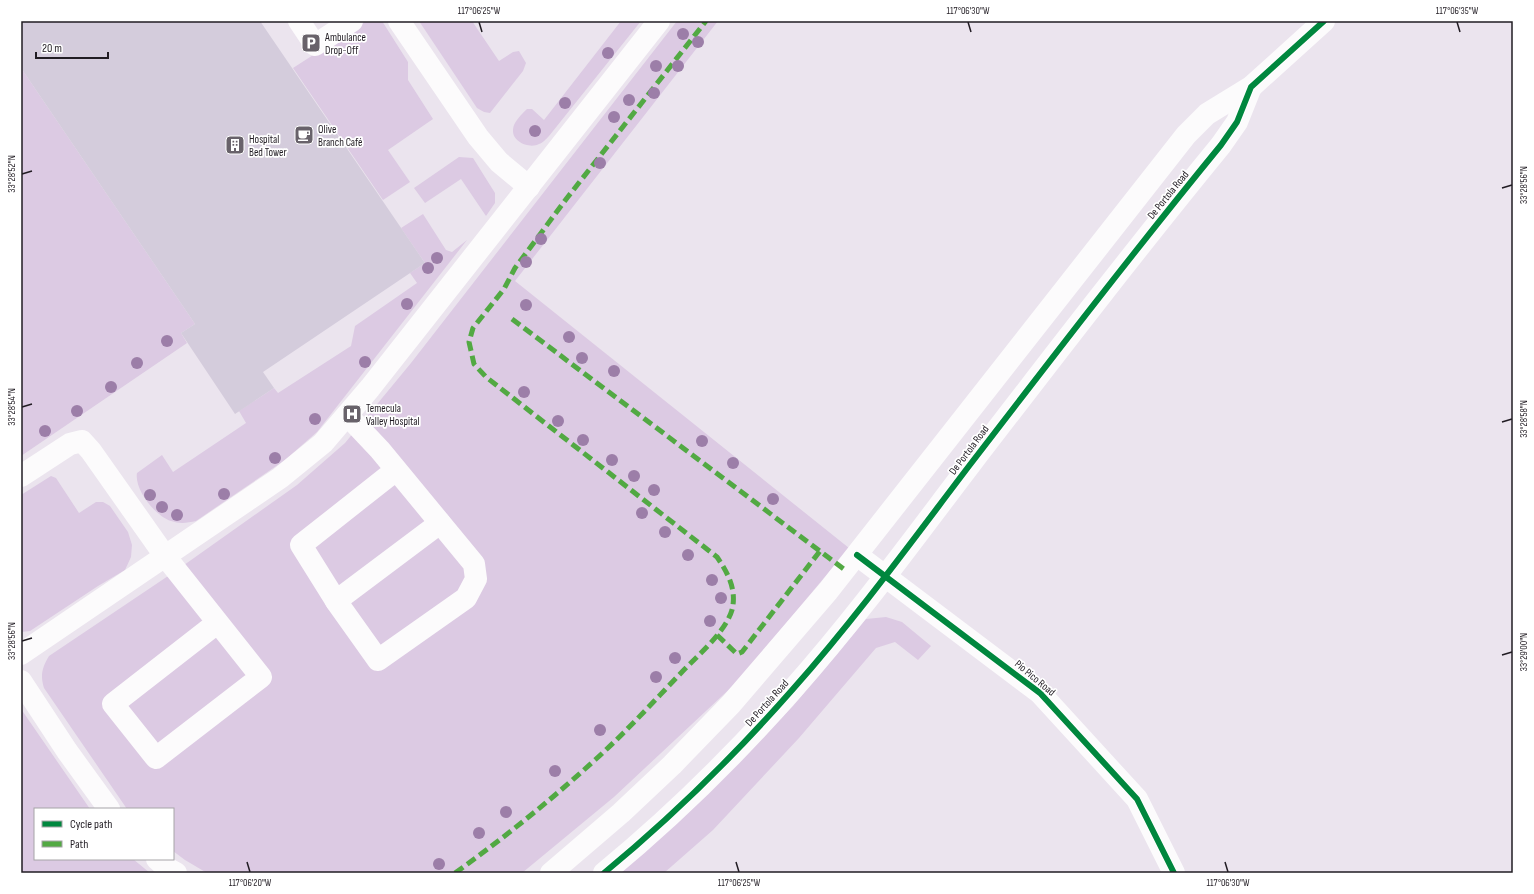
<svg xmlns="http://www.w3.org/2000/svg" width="1534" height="894" font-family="'Sofia Sans Condensed',sans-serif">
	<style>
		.green { fill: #dccae3 }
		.building { fill: #d4ccdc }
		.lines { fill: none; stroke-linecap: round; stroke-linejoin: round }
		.minor { stroke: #fcfbfc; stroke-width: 22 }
		.major { stroke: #fcfbfc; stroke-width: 22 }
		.quiet { stroke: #52a943; stroke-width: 5; stroke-dasharray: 10 5; stroke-linecap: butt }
		.cycleway-casing { stroke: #fff; stroke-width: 8 }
		.cycleway { stroke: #00873e; stroke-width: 6 }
		.tree { fill: #9c7ea8 }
		.ticks { fill: none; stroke: #211c23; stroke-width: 1.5 }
		.labels { text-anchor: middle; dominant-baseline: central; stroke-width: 3.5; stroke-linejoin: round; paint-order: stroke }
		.poi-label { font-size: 11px; fill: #211c23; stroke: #fff; text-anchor: start }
		.street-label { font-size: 11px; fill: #211c23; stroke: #fff }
		.neatline { fill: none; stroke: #211c23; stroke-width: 1.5 }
		.ticks-label { font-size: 10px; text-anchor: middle; fill: #211c23 }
	</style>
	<rect width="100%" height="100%" fill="#ebe4ee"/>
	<g class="green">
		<path d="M366 21H382L408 62V80L433 119 388 150 410 182 383 200 293 68Z"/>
		<path d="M419 21H472L499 61 513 52 519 51 526 63 523 71 490 113 484 112 477 108Z"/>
		<path d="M621 21H641L549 136C546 139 543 143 539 144 530 149 512 142 513 130 513 122 522 114 527 109H532L544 120Z"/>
		<path d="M677 21H718L515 281 849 548 737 682 614 797 522 873H207L185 860 173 851V809H127L44 688C40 675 42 668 49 656L177 570 297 485 345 443 411 363Z"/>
		<path d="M21 68 195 324 181 333 187 343 21 456Z"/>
		<path d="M459 157 473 158 495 193V203L486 216 461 179 425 203 414 188Z"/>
		<path d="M423 214 446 250 452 252 467 240 317 432 285 460 196 521C187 523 180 524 171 521 155 516 134 489 137 473L162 455 173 472 246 423 239 411 274 388 278 393 351 346 355 326 417 283 410 273 425 263 401 228Z"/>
		<path d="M51 476 56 478 79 513 96 502H103L110 506 128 532 132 545 131 557 125 570 98 586 30 631 21 632V495Z"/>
		<path d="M886 617 902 622 931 646 918 660 895 642 876 648 799 738 713 830 664 873H620L695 806 793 706 866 619Z"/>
		<path d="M21 709 90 809H35V859H133L150 873H21Z"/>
	</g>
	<path class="building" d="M21 21H260L425 263 263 372 274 388 235 414 181 333 195 324 21 68Z"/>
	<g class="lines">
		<g class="minor">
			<path d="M299 21 315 45 352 21"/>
			<path d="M399 21 478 137 499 162 529 187"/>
			<path d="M347 415 380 450 474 564 476 579 466 598 378 660 336 601 301 545 396 470"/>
			<path d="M21 476 70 444 82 441 91 451 165 556 261 677 156 758 113 704 217 623"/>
			<path d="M857 555 1040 693 1137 799 1174 873"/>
			<path d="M336 601 440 523"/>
			<path d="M21 654 280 478 323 443 370 388 659 21"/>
			<path d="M21 681 67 751 109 809"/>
			<path d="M157 859 167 868 176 873"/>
		</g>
		<g class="major">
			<path d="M551 873 621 813 672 765 731 704 828 591 1186 135 1207 114 1251 87 1324 21"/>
			<path d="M604 873C672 817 735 755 793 689 856 618 912 541 969 466 1052 358 1135 250 1221 145L1237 122 1251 87"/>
		</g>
		<g class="quiet">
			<path d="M512 319 845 570"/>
			<path d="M717 635 737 654 742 652 820 551"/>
			<path d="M455 873C504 838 551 800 596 759 626 732 653 702 681 673 697 656 725 633 732 610 737 590 728 573 717 557L486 377 474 364 469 342 473 328 504 289 515 268 567 198 706 21"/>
		</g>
		<g class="cycleway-casing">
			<g id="cycleway">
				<path d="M857 555 1040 693 1137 799 1174 873"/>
				<path d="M604 873C672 817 735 755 793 689 856 618 912 541 969 466 1052 358 1135 250 1221 145L1237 122 1251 87 1324 21"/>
			</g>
		</g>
		<use href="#cycleway" class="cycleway"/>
	</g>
	<g class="tree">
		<circle cx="683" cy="34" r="6"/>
		<circle cx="698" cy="42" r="6"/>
		<circle cx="608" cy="53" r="6"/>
		<circle cx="656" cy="66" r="6"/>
		<circle cx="678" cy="66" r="6"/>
		<circle cx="654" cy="93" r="6"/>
		<circle cx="629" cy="100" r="6"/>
		<circle cx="565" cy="103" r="6"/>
		<circle cx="614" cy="117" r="6"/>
		<circle cx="535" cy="131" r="6"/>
		<circle cx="600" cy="163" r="6"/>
		<circle cx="541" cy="239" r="6"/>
		<circle cx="437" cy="258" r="6"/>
		<circle cx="526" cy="262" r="6"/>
		<circle cx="428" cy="268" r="6"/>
		<circle cx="407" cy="304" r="6"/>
		<circle cx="526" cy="305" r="6"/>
		<circle cx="569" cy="337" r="6"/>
		<circle cx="167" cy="341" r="6"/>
		<circle cx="582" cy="358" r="6"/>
		<circle cx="365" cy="362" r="6"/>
		<circle cx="137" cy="363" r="6"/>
		<circle cx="614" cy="371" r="6"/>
		<circle cx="111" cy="387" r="6"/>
		<circle cx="524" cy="392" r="6"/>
		<circle cx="77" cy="411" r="6"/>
		<circle cx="315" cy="419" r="6"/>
		<circle cx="558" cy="421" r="6"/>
		<circle cx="45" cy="431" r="6"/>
		<circle cx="583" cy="440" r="6"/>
		<circle cx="702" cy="441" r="6"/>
		<circle cx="275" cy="458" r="6"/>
		<circle cx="612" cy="460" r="6"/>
		<circle cx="733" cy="463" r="6"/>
		<circle cx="634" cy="476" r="6"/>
		<circle cx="654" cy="490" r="6"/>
		<circle cx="224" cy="494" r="6"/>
		<circle cx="150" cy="495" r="6"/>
		<circle cx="773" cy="499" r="6"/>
		<circle cx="162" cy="507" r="6"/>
		<circle cx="642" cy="513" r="6"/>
		<circle cx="177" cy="515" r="6"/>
		<circle cx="665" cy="532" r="6"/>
		<circle cx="688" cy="555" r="6"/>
		<circle cx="712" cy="580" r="6"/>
		<circle cx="721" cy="598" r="6"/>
		<circle cx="710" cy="621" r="6"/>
		<circle cx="675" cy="658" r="6"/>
		<circle cx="656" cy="677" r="6"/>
		<circle cx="600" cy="730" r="6"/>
		<circle cx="555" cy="771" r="6"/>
		<circle cx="506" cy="812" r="6"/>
		<circle cx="479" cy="833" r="6"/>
		<circle cx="439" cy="864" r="6"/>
	</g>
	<path class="ticks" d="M479 22 482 32M968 22 971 32M1457 22 1460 32M22 174 32 171M1502 188 1512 185M22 407 32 404M1502 422 1512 419M22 641 32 638M1502 655 1512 652M247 862 250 872M736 862 739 872M1225 862 1228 872"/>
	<defs>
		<g id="parking-square" transform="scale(1)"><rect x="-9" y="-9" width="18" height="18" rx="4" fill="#68626a" stroke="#fff"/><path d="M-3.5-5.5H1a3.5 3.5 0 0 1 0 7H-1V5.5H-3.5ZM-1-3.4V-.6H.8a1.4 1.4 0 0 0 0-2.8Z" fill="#fff"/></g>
		<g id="cafe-square" transform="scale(1)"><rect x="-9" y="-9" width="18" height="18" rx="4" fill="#68626a" stroke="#fff"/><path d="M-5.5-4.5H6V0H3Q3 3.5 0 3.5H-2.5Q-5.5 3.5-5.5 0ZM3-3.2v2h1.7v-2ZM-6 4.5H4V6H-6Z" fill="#fff"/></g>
		<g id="building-square" transform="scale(1)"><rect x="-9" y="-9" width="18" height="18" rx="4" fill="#68626a" stroke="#fff"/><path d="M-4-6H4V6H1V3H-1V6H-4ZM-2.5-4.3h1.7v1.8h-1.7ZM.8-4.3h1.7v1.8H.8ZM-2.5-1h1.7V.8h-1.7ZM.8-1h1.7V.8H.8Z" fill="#fff"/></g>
		<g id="hospital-square" transform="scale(1)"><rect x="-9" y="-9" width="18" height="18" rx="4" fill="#68626a" stroke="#fff"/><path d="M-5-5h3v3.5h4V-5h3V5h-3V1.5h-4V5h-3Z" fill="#fff"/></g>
	</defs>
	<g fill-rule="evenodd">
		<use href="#parking-square" x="311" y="43"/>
		<use href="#cafe-square" x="304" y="135"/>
		<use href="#building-square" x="235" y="145"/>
		<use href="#hospital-square" x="352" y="414"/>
	</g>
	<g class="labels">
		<g class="poi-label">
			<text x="325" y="37">Ambulance<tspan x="325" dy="13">Drop-Off</tspan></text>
			<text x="318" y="129">Olive<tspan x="318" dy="13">Branch Café</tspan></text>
			<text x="249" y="139">Hospital<tspan x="249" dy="13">Bed Tower</tspan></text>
			<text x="366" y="408">Temecula<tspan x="366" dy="13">Valley Hospital</tspan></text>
		</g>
		<g class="street-label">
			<text transform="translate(1168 195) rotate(-51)">De Portola Road</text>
			<text transform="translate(969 450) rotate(-53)">De Portola Road</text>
			<text transform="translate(1035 678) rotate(40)">Pio Pico Road</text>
			<text transform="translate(767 703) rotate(-48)">De Portola Road</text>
		</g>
	</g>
	<rect width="1534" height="894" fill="none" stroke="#ffffff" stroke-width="44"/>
	<rect x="34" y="808" width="140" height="52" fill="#ffffff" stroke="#a6a4a7"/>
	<rect x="42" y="821" width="20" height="6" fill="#00873e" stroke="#a6a4a7"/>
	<text x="70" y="828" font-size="12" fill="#211c23">Cycle path</text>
	<rect x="42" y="841" width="20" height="6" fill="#52a943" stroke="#a6a4a7"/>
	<text x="70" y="848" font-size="12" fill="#211c23">Path</text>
	<path d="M36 52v6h72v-6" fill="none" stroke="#211c23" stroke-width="2"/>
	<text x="42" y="52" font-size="12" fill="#211c23" stroke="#ffffff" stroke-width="3" paint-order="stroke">20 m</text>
	<rect x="22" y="22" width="1490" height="850" class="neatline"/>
	<g class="ticks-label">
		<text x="479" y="14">117°06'25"W</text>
		<text x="968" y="14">117°06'30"W</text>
		<text x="1457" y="14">117°06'35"W</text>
		<text transform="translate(11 174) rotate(-90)" y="4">33°28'52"N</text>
		<text transform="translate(1523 185) rotate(-90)" y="4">33°28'56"N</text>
		<text transform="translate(11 407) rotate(-90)" y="4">33°28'54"N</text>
		<text transform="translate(1523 419) rotate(-90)" y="4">33°28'58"N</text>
		<text transform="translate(11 641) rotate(-90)" y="4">33°28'56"N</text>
		<text transform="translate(1523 652) rotate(-90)" y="4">33°29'00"N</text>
		<text x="250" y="886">117°06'20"W</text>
		<text x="739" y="886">117°06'25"W</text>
		<text x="1228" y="886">117°06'30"W</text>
	</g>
</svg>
